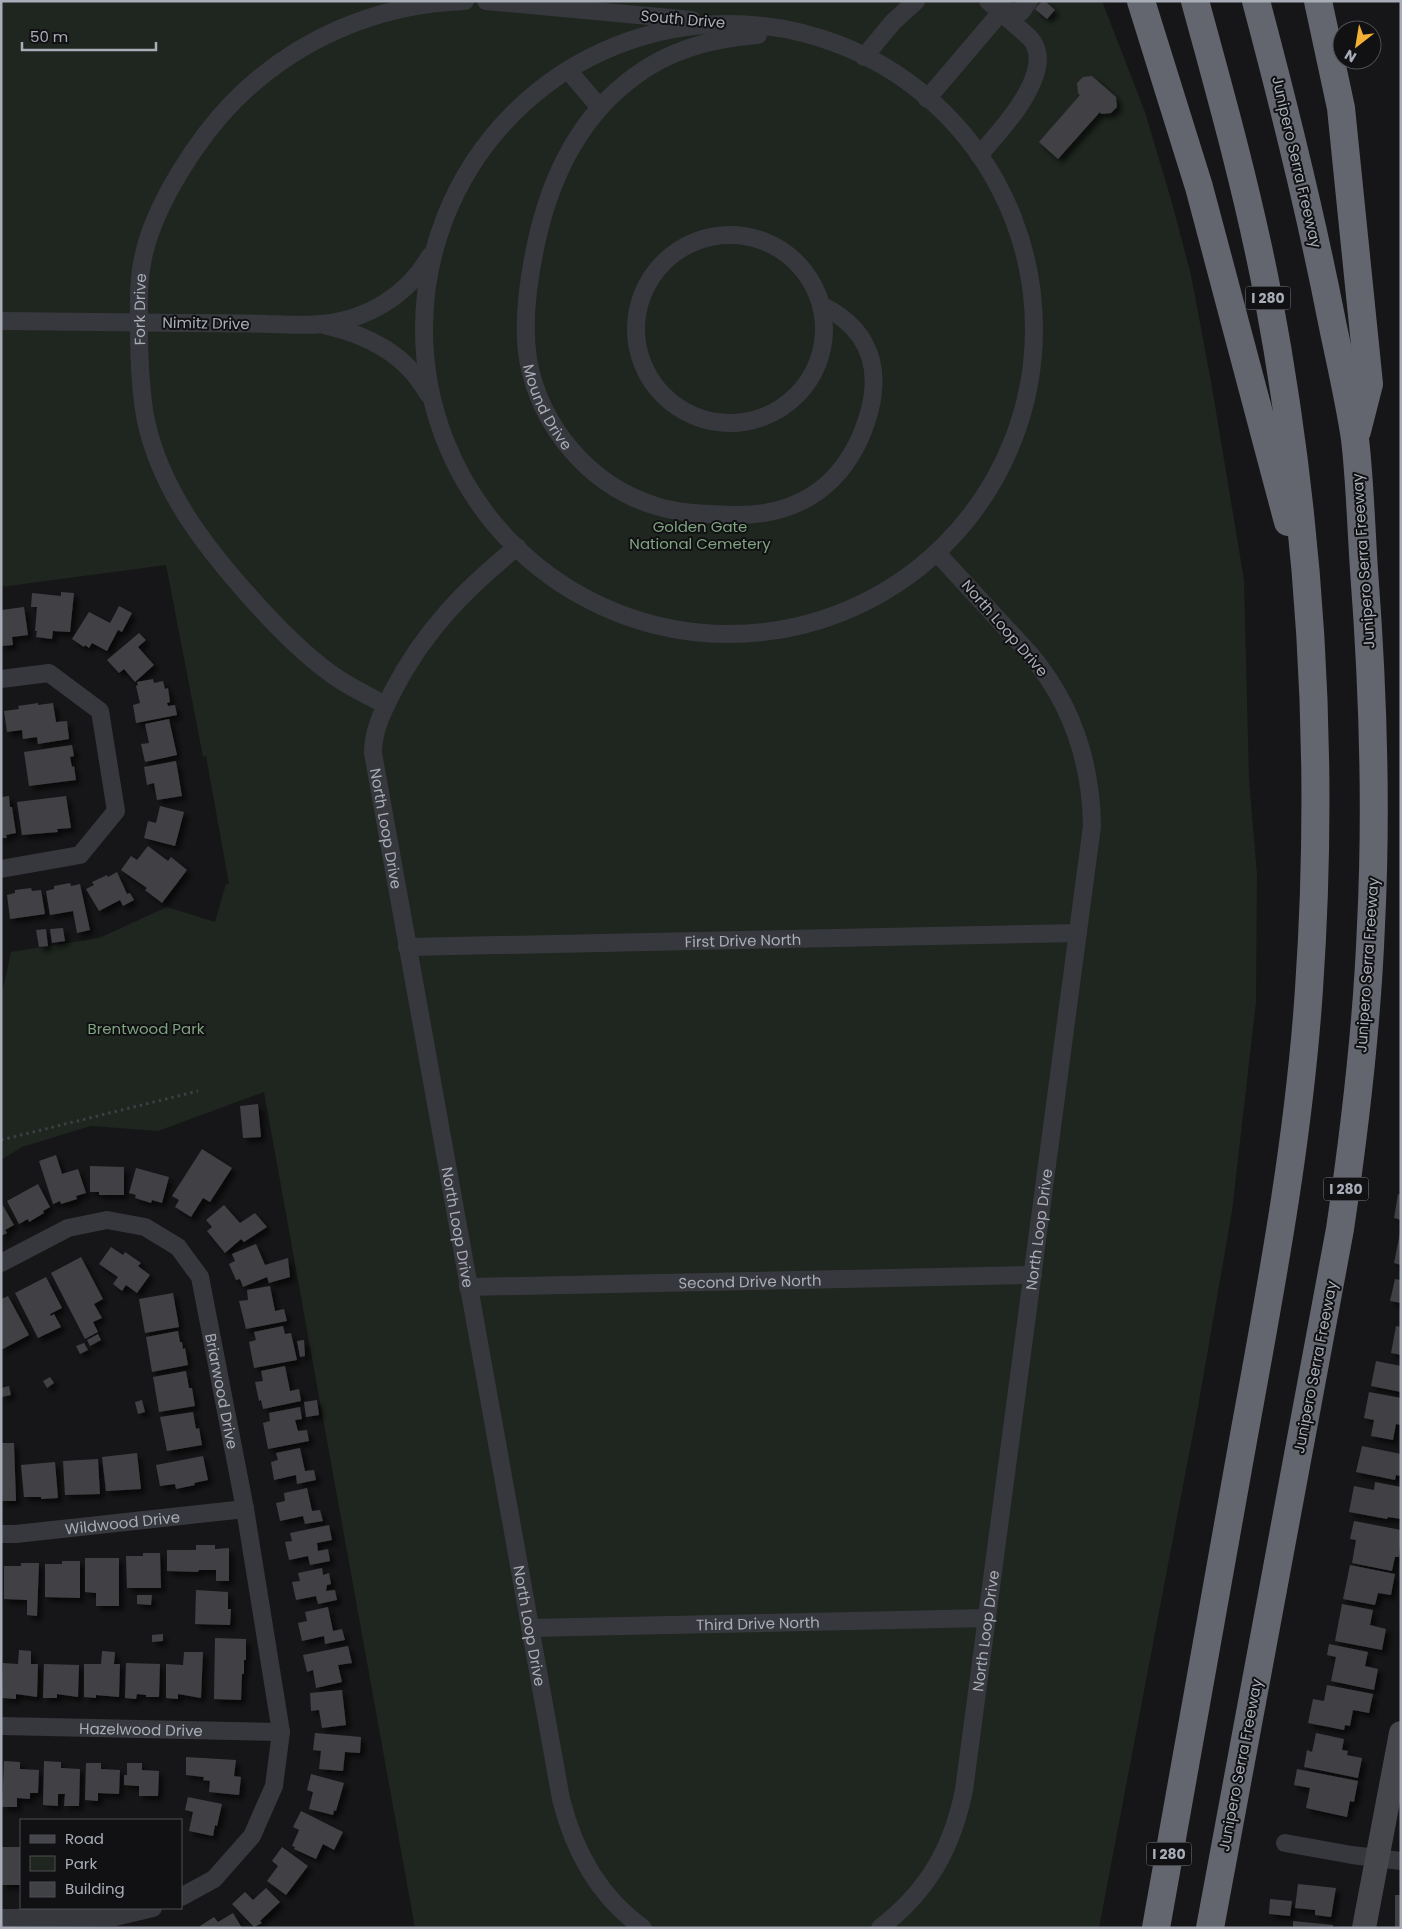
<svg xmlns="http://www.w3.org/2000/svg" width="1402" height="1929" font-family="Poppins,sans-serif">
	<style>
		.green { fill: #1e261f }
		.building { fill: #404145; filter: url(#shadow) }
		.lines { fill: none; stroke-linecap: round; stroke-linejoin: round }
		.path { stroke: #3d3f44; stroke-width: 3; stroke-dasharray: 2.5 4; stroke-linecap: butt }
		.street { stroke: #37383d; stroke-width: 18 }
		.secondary { stroke: #45474d; stroke-width: 24 }
		.highway { stroke: #63666e; stroke-width: 28 }
		.street-bridge { stroke: #37383d; stroke-width: 18 }
		.labels { text-anchor: middle; dominant-baseline: central; stroke-width: 4; stroke-linejoin: round; paint-order: stroke }
		.shield { fill: #111113; stroke: #7b7e86; stroke-width: 1 }
		.shield-label { font-size: 14px; font-weight: bold; fill: #a8adb8 }
		.street-label { font-size: 15px; fill: #a8adb8; stroke: #111113 }
		.park-label { font-size: 15px; fill: #7fa381; stroke: #111113 }
	</style>
	<defs>
		<filter id="shadow"><feDropShadow dx="4.5" dy="4.5" stdDeviation="2.5" flood-color="#0009"/></filter>
	</defs>
	<rect width="100%" height="100%" fill="#161618"/>
	<path class="green" d="M1 1H1102L1145 112 1172 203 1191 275 1212 387 1244 580 1249 780 1257 874 1256 1002 1232 1211 1198 1407 1099 1928H415L264 1092 158 1131 91 1126 22 1147 1 1160V997L11 952 99 938 167 907 215 922 226 884H229L206 756 203 757 166 565 1 587Z"/>
	<g class="building">
		<path d="M1042 1H1045L1055 10 1047 19 1035 9Z"/>
		<path d="M1092 76 1116 97 1117 107 1111 113 1101 114 1100 112 1058 159 1039 142 1080 95 1078 93 1077 83 1083 77Z"/>
		<path d="M61 592 74 593 70 632 53 631 52 639 36 637 37 631H35L37 607H31L32 593 61 596Z"/>
		<path d="M119 606 132 613 122 632 118 630 107 651 92 643 89 648 85 645 84 647 72 639 89 612 110 623Z"/>
		<path d="M24 607 28 635 12 637 13 645 1 646V610Z"/>
		<path d="M139 633 146 640 138 647 154 665 135 682 124 669 119 673 107 660Z"/>
		<path d="M153 679 154 683 163 681 165 689 168 688 170 702 167 703 168 706 175 705 177 715 136 723 133 705 140 703 136 686 138 685 137 682Z"/>
		<path d="M38 703V705L53 703 56 722 67 721 69 739 38 744 37 737 23 739 22 730 7 732 4 711 19 709 18 706Z"/>
		<path d="M169 719 177 755 145 762 141 744 149 743 145 724Z"/>
		<path d="M72 745 74 756 70 757 72 767 74 766 76 780 29 786 24 752Z"/>
		<path d="M176 761 182 796 157 800 154 783 147 785 144 767Z"/>
		<path d="M9 796 10 807H12L16 833 6 835 7 838H1V797Z"/>
		<path d="M66 796 71 828 57 829 58 832 22 835 17 802Z"/>
		<path d="M160 806 184 812 175 846 144 838 148 821 156 823Z"/>
		<path d="M148 846 168 861 171 857 187 870 162 903 145 890 147 888 121 870 131 856 137 860Z"/>
		<path d="M117 872 127 894 130 893 134 900 123 906 120 900 99 911 86 889 94 885 92 882 107 875 108 877Z"/>
		<path d="M70 883 71 886 80 884 90 930 77 933 73 911 50 915 46 891 54 889V886Z"/>
		<path d="M31 888 32 891 41 890 45 914 10 919 7 895 15 893V890Z"/>
		<path d="M63 928 65 941 52 943 50 929Z"/>
		<path d="M46 929 48 946 39 947 36 930Z"/>
		<path d="M258 1104 261 1137 243 1138 240 1106Z"/>
		<path d="M202 1149 232 1168 210 1202 203 1198 191 1217 175 1207 179 1200 172 1196Z"/>
		<path d="M56 1155 62 1174 78 1169 86 1193 76 1196 77 1199 61 1204 60 1201 53 1204 39 1161Z"/>
		<path d="M90 1166 124 1167V1195H99V1192H90Z"/>
		<path d="M136 1168 169 1177 162 1203 152 1200 151 1203 135 1198 136 1195 129 1193Z"/>
		<path d="M38 1184 50 1207 43 1211 44 1213 29 1222 28 1219 19 1224 7 1201Z"/>
		<path d="M1398 1194 1401 1195V1220L1394 1218Z"/>
		<path d="M1 1202 14 1225 5 1230 7 1233 1 1236Z"/>
		<path d="M224 1205 240 1223 255 1213 267 1227 244 1242 241 1239 225 1253 207 1231 212 1227 206 1220Z"/>
		<path d="M1400 1233H1401V1265L1394 1263Z"/>
		<path d="M256 1244 265 1265 288 1258 290 1277 269 1283 267 1277 243 1287 240 1279 236 1280 229 1264 235 1261 232 1254Z"/>
		<path d="M111 1247 123 1255 125 1252 141 1263 138 1266 150 1275 137 1293 126 1285 122 1291 113 1284 118 1277 99 1264Z"/>
		<path d="M81 1257 103 1299 94 1304 102 1318 93 1322 98 1332 85 1339 51 1273Z"/>
		<path d="M46 1277 62 1308 50 1314 51 1316 54 1314 61 1327 38 1338 15 1293Z"/>
		<path d="M1395 1279 1401 1280V1303L1390 1301Z"/>
		<path d="M270 1286 275 1311 284 1309 287 1321 246 1329 239 1301 248 1300 247 1290Z"/>
		<path d="M173 1293 179 1327 145 1333 139 1299Z"/>
		<path d="M8 1296 29 1335 1 1350V1299Z"/>
		<path d="M283 1326 285 1334 291 1333 297 1360 254 1368 249 1342 256 1340 254 1332Z"/>
		<path d="M1396 1326 1401 1327V1355L1391 1353Z"/>
		<path d="M178 1331 180 1342H182L183 1349 185 1348 188 1365 152 1372 146 1337Z"/>
		<path d="M98 1334 101 1340 90 1346 87 1340Z"/>
		<path d="M304 1340 305 1356 300 1357 297 1341Z"/>
		<path d="M84 1343 88 1350 80 1354 76 1346Z"/>
		<path d="M1376 1361 1401 1366V1392L1371 1386Z"/>
		<path d="M285 1366 290 1391 299 1389 301 1401 263 1409 261 1400 259 1401 255 1382 263 1381 261 1371Z"/>
		<path d="M186 1371 189 1388H192L195 1406 159 1412 153 1377Z"/>
		<path d="M50 1377 54 1383 47 1388 43 1381Z"/>
		<path d="M9 1386 11 1395 2 1397 1 1388Z"/>
		<path d="M1369 1392 1401 1398V1425L1396 1424 1393 1440 1371 1436 1374 1420 1364 1418Z"/>
		<path d="M142 1400 145 1412 138 1414 135 1402Z"/>
		<path d="M317 1400 319 1415 306 1417 304 1402Z"/>
		<path d="M300 1407 302 1419 295 1420 298 1431 307 1430 309 1441 268 1449 263 1423 270 1421 269 1413Z"/>
		<path d="M193 1412 196 1429 199 1428 202 1445 167 1451 160 1417Z"/>
		<path d="M1 1443H14L16 1501H1Z"/>
		<path d="M1362 1446 1401 1454V1476L1396 1475 1395 1480 1356 1472Z"/>
		<path d="M300 1448 305 1471 314 1470 316 1480 297 1484 296 1475 274 1480 271 1462 278 1460 276 1453Z"/>
		<path d="M137 1453 141 1489 106 1491 102 1457Z"/>
		<path d="M203 1456 208 1480 194 1483 195 1485 176 1489 175 1484 160 1486 156 1465Z"/>
		<path d="M98 1459 100 1494 65 1495 63 1461Z"/>
		<path d="M55 1462 58 1498 41 1499V1497H24L21 1465Z"/>
		<path d="M1375 1482 1401 1487V1519L1388 1517 1387 1519 1349 1512 1354 1486 1374 1490Z"/>
		<path d="M307 1488 312 1511 320 1510 323 1521 305 1524 303 1516 280 1521 276 1503 285 1501 284 1493Z"/>
		<path d="M1354 1521 1401 1530 1399 1557H1395L1392 1571 1352 1563 1356 1540 1350 1539Z"/>
		<path d="M329 1525 332 1540 317 1543 318 1551 328 1549 330 1561 310 1565 308 1556 289 1560 285 1542 292 1541 290 1533Z"/>
		<path d="M196 1545H215V1549L229 1548V1581H216V1570H199L198 1572 167 1571V1550H196Z"/>
		<path d="M143 1553H160L161 1588H127L126 1556H143Z"/>
		<path d="M85 1558H119V1606H96V1593L85 1592Z"/>
		<path d="M62 1561H80V1598L45 1597V1564H62Z"/>
		<path d="M21 1563H39L37 1616 27 1615V1600L4 1599V1566H21Z"/>
		<path d="M1350 1565 1395 1574 1391 1595 1378 1593 1375 1605 1343 1599Z"/>
		<path d="M322 1568 323 1575 329 1573 331 1584 327 1585 326 1591 335 1590 337 1600 318 1604 316 1596 296 1600 292 1582 300 1581 298 1573Z"/>
		<path d="M196 1590 228 1592V1609H231L230 1625 195 1624Z"/>
		<path d="M137 1595H152L151 1605 137 1604Z"/>
		<path d="M1342 1604 1373 1610 1370 1625 1386 1629 1382 1650 1335 1641Z"/>
		<path d="M328 1607 333 1631 342 1629 345 1640 325 1644 324 1636 302 1641 298 1623 307 1621 305 1612Z"/>
		<path d="M163 1634V1641L152 1642V1635Z"/>
		<path d="M215 1638 246 1639V1660H244V1674H242L241 1700 214 1699Z"/>
		<path d="M1329 1644 1368 1652 1365 1666 1378 1669 1374 1690 1331 1681 1336 1657 1327 1655Z"/>
		<path d="M348 1646 352 1663 338 1665 342 1682 316 1688 313 1670 307 1672 303 1655Z"/>
		<path d="M19 1650 31 1651V1664H38L37 1697 16 1694V1699L2 1698 3 1663 18 1664Z"/>
		<path d="M102 1651 115 1652 114 1664H120L119 1697 96 1695V1698L84 1697V1664H101Z"/>
		<path d="M184 1652H203L201 1698 178 1694V1699L166 1698V1664L183 1665Z"/>
		<path d="M126 1663 160 1664 159 1697H146V1695L137 1694 136 1699 125 1698Z"/>
		<path d="M44 1664 79 1665 78 1697 57 1694V1698H43Z"/>
		<path d="M1327 1685 1373 1694 1369 1713 1353 1710 1350 1726 1345 1725 1344 1730 1308 1723 1313 1699 1324 1701Z"/>
		<path d="M342 1690 346 1725 322 1728 319 1710 311 1711 310 1693Z"/>
		<path d="M315 1733 361 1737 360 1753 345 1752 343 1771 319 1769 321 1751 313 1750Z"/>
		<path d="M1316 1733 1344 1739 1342 1750 1348 1751 1347 1755 1362 1758 1358 1778 1304 1767 1307 1750 1312 1752Z"/>
		<path d="M186 1757 236 1760 234 1776 241 1777 239 1795 209 1792 210 1781 203 1780 204 1777 186 1775Z"/>
		<path d="M4 1761 20 1762V1769L39 1770 38 1793H30V1799L17 1798V1807H2Z"/>
		<path d="M44 1761 61 1762V1768L80 1769 79 1806H64L65 1794H58V1806L43 1805Z"/>
		<path d="M86 1763H101V1769L120 1770 119 1794 98 1793V1801L85 1800Z"/>
		<path d="M127 1763H142V1770L159 1771 158 1796H139V1786L124 1785V1775H127Z"/>
		<path d="M1297 1769 1358 1781 1354 1802 1350 1801 1347 1817 1306 1808 1310 1788 1294 1785Z"/>
		<path d="M311 1774 344 1783 336 1811 334 1810 333 1815 309 1809 313 1792 307 1790Z"/>
		<path d="M188 1797 222 1804 217 1826 215 1825 213 1836 189 1831 193 1812 185 1810Z"/>
		<path d="M301 1811 343 1832 334 1850 323 1844 316 1859 294 1849 295 1847 292 1846 299 1830 293 1827Z"/>
		<path d="M1 1847H21V1885H2Z"/>
		<path d="M282 1847 308 1866 286 1895 267 1881 278 1866 272 1861Z"/>
		<path d="M1298 1884 1336 1888 1331 1917 1315 1915V1910L1295 1908Z"/>
		<path d="M266 1888 280 1902 260 1921 262 1923 254 1927 232 1904 245 1892 253 1900Z"/>
		<rect x="1395" y="1895" width="6" height="33"/>
		<path d="M1270 1899 1292 1901 1290 1916 1269 1914Z"/>
		<path d="M233 1913 242 1928H201L200 1926 214 1917 218 1922Z"/>
		<path d="M1293 1921 1333 1925V1928H1293Z"/>
	</g>
	<g class="lines">
		<path class="path" d="M1 1140 198 1091"/>
		<g class="street">
			<path d="M486 1 692 20"/>
			<path d="M1001 12H1021L1029 1"/>
			<circle cx="729" cy="329" r="305"/>
			<path id="s1" d="M758 35C714 38 671 49 635 76 580 116 550 178 536 244 528 281 522 321 528 359 540 427 590 486 656 506 681 514 708 514 734 515 792 516 836 491 860 438 884 383 879 333 821 305"/>
			<path d="M864 57 893 22 916 1"/>
			<path d="M568 70 600 108"/>
			<path d="M927 99 1001 12V1"/>
			<path d="M979 155C1000 132 1060 68 1029 37L988 1"/>
			<circle cx="730" cy="329" r="94"/>
			<path d="M1 321 98 322"/>
			<path d="M183 323C211 323 239 323 268 324 285 324 304 326 321 324 367 320 408 295 430 256"/>
			<path d="M324 325C368 335 406 354 428 394"/>
			<path id="s2" d="M517 547C465 589 424 631 393 691 383 711 373 730 373 753L561 1799C574 1851 599 1897 643 1928"/>
			<path d="M1 679 49 673 100 711 116 811 80 855 1 869"/>
			<path id="s3" d="M386 705C367 695 347 686 330 673 301 652 275 625 251 598 205 547 161 490 146 421 140 390 139 359 139 327 139 304 138 281 143 258 154 205 197 139 234 101 296 39 377 4 465 1"/>
			<path id="s4" d="M407 947 1078 933"/>
			<path id="s5" d="M1 1263 68 1228 107 1220 145 1227 178 1247 200 1277 245 1509 281 1732 274 1786 252 1836 214 1879 181 1897"/>
			<path id="s6" d="M468 1287 1033 1275"/>
			<path id="s7" d="M1 1534H16L245 1509"/>
			<path id="s8" d="M530 1628 987 1618"/>
			<path id="s9" d="M1 1726 281 1732"/>
			<path d="M1285 1843 1352 1855 1401 1861"/>
			<path d="M1 1918 115 1917 153 1908"/>
			<path id="s10" d="M880 1928C928 1891 952 1849 964 1790L1092 826C1091 761 1072 704 1030 654L937 553"/>
		</g>
		<path class="secondary" d="M1364 1928 1401 1733"/>
		<g class="highway">
			<path d="M1141 1 1199 187 1288 522"/>
			<path d="M1318 1 1341 108 1369 384 1357 431"/>
			<path d="M1156 1928C1185 1764 1215 1600 1244 1435 1271 1287 1299 1140 1309 989 1325 757 1311 525 1268 296 1249 197 1222 99 1195 1"/>
			<path d="M1210 1928 1340 1229C1355 1128 1367 1027 1371 925 1377 806 1373 688 1364 570 1361 526 1360 482 1355 439 1349 398 1339 357 1331 317 1310 210 1284 106 1256 1"/>
		</g>
		<path class="street-bridge" d="M98 322 183 323"/>
	</g>
	<g class="labels">
		<g class="shield">
			<rect x="1245.5" y="286.5" width="45" height="23" rx="4"/>
			<rect x="1323.5" y="1177.5" width="45" height="23" rx="4"/>
			<rect x="1146.5" y="1842.5" width="45" height="23" rx="4"/>
		</g>
		<g class="shield-label">
			<text x="1268" y="298">I 280</text>
			<text x="1346" y="1189">I 280</text>
			<text x="1169" y="1854">I 280</text>
		</g>
		<g class="street-label">
			<text transform="translate(683 19) rotate(5)">South Drive</text>
			<text transform="translate(1297 162) rotate(77)">Junipero Serra Freeway</text>
			<text stroke="none"><textPath href="#s3" startOffset="494">Fork Drive</textPath></text>
			<text transform="translate(206 323) rotate(1)">Nimitz Drive</text>
			<text stroke="none"><textPath href="#s1" startOffset="499">Mound Drive</textPath></text>
			<text transform="translate(1363 561) rotate(-94)">Junipero Serra Freeway</text>
			<text transform="translate(1005 628) rotate(49)">North Loop Drive</text>
			<text stroke="none"><textPath href="#s2" startOffset="334">North Loop Drive</textPath></text>
			<text stroke="none"><textPath href="#s4" startOffset="336">First Drive North</textPath></text>
			<text transform="translate(1367 965) rotate(-86)">Junipero Serra Freeway</text>
			<text stroke="none"><textPath href="#s2" startOffset="739">North Loop Drive</textPath></text>
			<text stroke="none"><textPath href="#s10" startOffset="731">North Loop Drive</textPath></text>
			<text stroke="none"><textPath href="#s6" startOffset="282">Second Drive North</textPath></text>
			<text transform="translate(1315 1367) rotate(-79)">Junipero Serra Freeway</text>
			<text stroke="none"><textPath href="#s5" startOffset="346">Briarwood Drive</textPath></text>
			<text stroke="none"><textPath href="#s7" startOffset="122">Wildwood Drive</textPath></text>
			<text stroke="none"><textPath href="#s8" startOffset="228">Third Drive North</textPath></text>
			<text stroke="none"><textPath href="#s2" startOffset="1144">North Loop Drive</textPath></text>
			<text stroke="none"><textPath href="#s10" startOffset="326">North Loop Drive</textPath></text>
			<text stroke="none"><textPath href="#s9" startOffset="140">Hazelwood Drive</textPath></text>
			<text transform="translate(1240 1765) rotate(-79)">Junipero Serra Freeway</text>
		</g>
		<g class="park-label">
			<text x="700" y="526">Golden Gate<tspan x="700" dy="17">National Cemetery</tspan></text>
			<text x="146" y="1028">Brentwood Park</text>
		</g>
	</g>
	<rect width="1402" height="1929" fill="none" stroke="#a8adb8" stroke-width="5"/>
	<rect x="20" y="1819" width="162" height="90" fill="#111113" stroke="#4d4f55"/>
	<rect x="30" y="1835" width="25" height="8" fill="#45474d" stroke="#4d4f55"/>
	<text x="65" y="1844" font-size="15" fill="#a8adb8">Road</text>
	<rect x="30" y="1856" width="25" height="15" fill="#1e261f" stroke="#4d4f55"/>
	<text x="65" y="1869" font-size="15" fill="#a8adb8">Park</text>
	<rect x="30" y="1882" width="25" height="15" fill="#404145" stroke="#4d4f55"/>
	<text x="65" y="1894" font-size="15" fill="#a8adb8">Building</text>
	<g transform="translate(1357 45) rotate(211)"><circle r="24" fill="#111113" stroke="#4d4f55"/>
	<path d="M0-4L9 19L0 12L-9 19Z" fill="#f2b134"/>
	<text y="-8" font-size="14" font-weight="bold" text-anchor="middle" fill="#a8adb8">N</text>
	</g>
	<path d="M22 42v8h134v-8" fill="none" stroke="#a8adb8" stroke-width="2.5"/>
	<text x="30" y="42" font-size="15" fill="#a8adb8" stroke="#111113" stroke-width="4" paint-order="stroke">50 m</text>
</svg>
